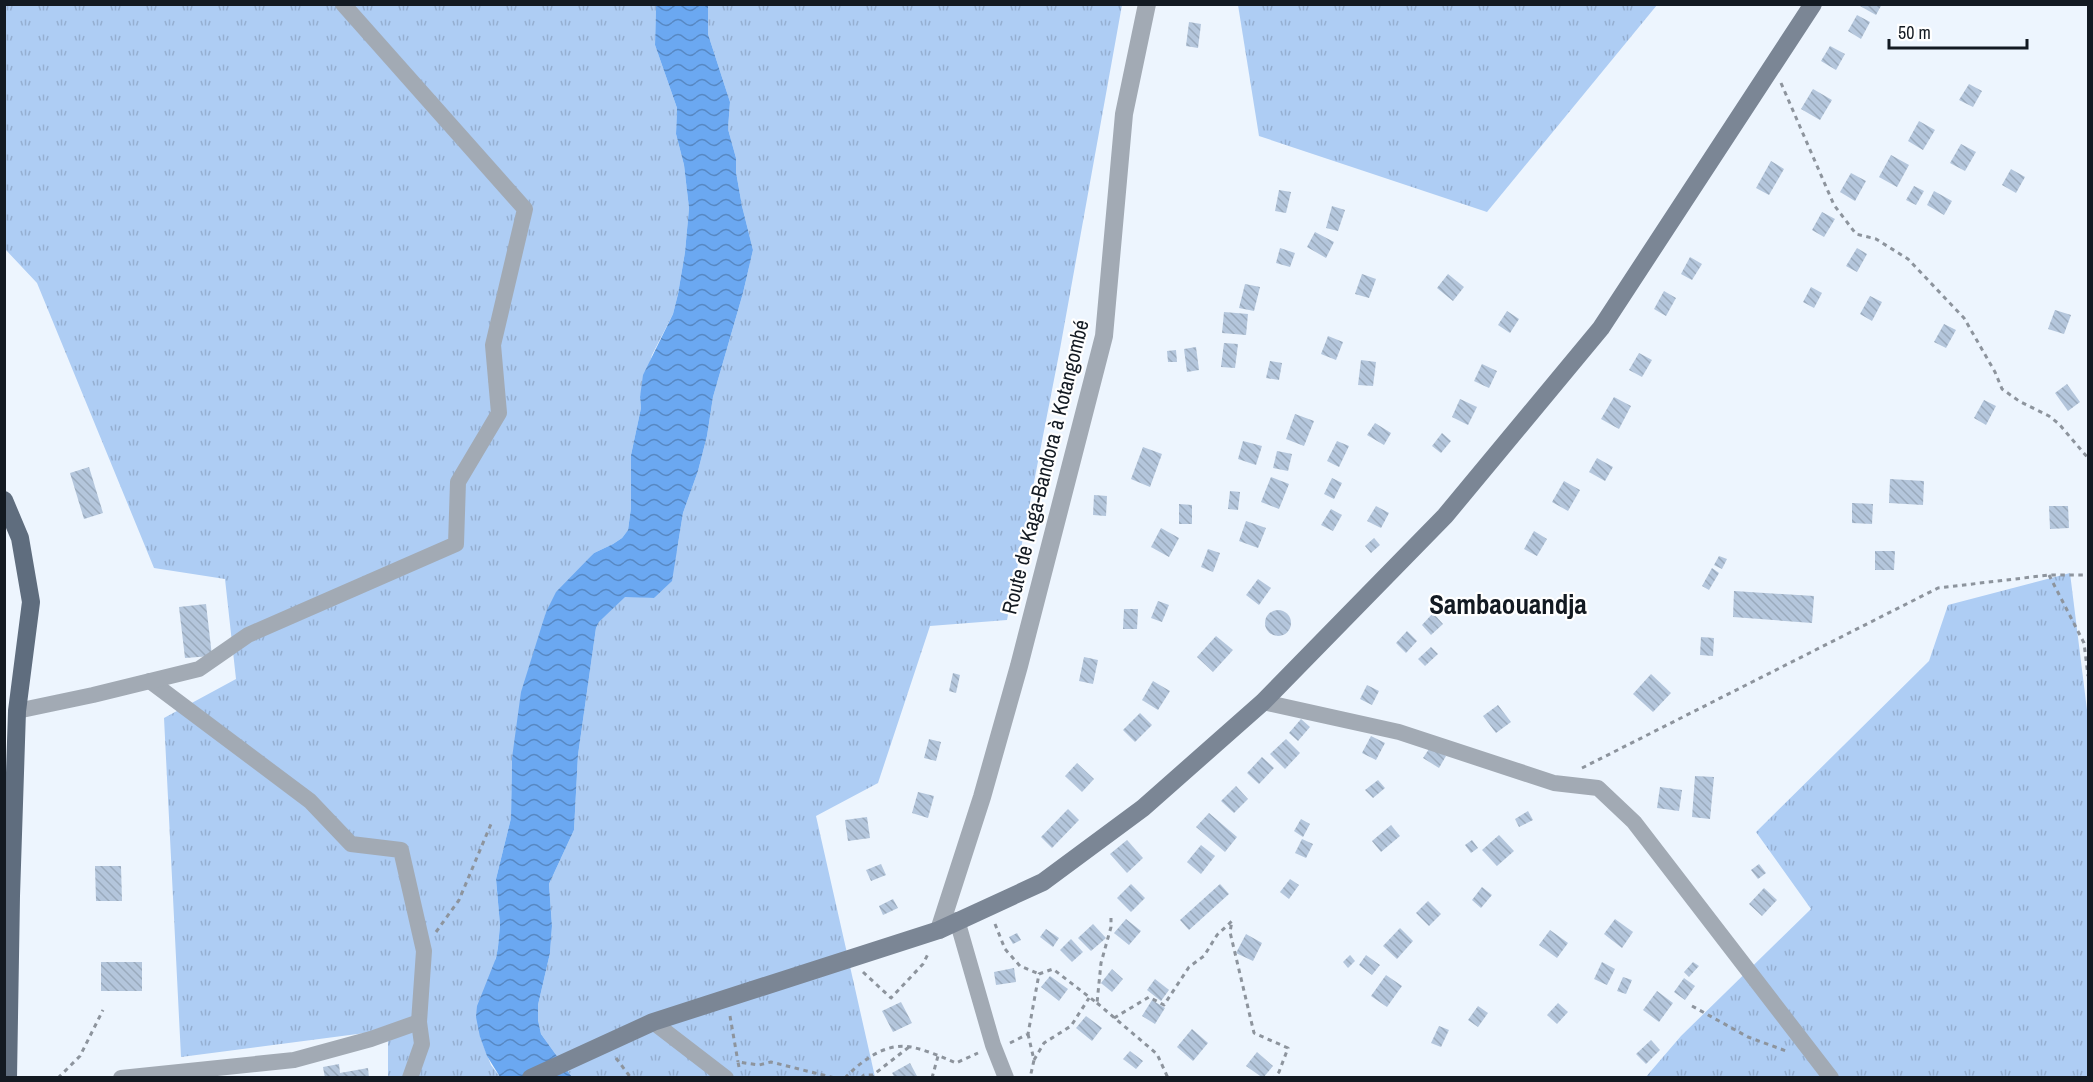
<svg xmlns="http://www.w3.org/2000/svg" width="2093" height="1082" font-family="'Archivo Narrow',sans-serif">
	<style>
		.grass { fill: url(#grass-tufts) }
		.water { fill: url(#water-waves) }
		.building { fill: url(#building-back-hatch) }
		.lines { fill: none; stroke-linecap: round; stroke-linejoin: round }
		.path { stroke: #8d949d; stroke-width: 3; stroke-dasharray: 4.5 4.5; stroke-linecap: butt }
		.minor { stroke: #a2aab4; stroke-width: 16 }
		.tertiary { stroke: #a2aab4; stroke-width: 18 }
		.secondary { stroke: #7b8695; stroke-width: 18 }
		.primary { stroke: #5f6d7e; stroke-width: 18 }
		.labels { text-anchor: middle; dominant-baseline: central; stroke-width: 4.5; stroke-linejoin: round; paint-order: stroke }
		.street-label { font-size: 21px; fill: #131a22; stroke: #fff }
		.district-label { font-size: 27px; font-weight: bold; fill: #131a22; stroke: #fff }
	</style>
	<defs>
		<pattern id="grass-tufts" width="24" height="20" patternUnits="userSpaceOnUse" patternTransform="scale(1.5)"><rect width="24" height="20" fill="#aecdf4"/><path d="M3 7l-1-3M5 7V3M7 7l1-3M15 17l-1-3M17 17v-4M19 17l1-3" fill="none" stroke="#95afd1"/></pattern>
		<pattern id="water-waves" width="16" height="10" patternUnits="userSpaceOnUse" patternTransform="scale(1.5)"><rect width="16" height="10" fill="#6ba8f1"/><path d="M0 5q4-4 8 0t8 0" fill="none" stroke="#5788c3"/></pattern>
		<pattern id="building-back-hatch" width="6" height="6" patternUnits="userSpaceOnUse" patternTransform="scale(1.5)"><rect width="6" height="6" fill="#b4c6dc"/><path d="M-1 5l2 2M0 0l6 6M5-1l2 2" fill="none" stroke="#9aaabc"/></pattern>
	</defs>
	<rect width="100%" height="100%" fill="#edf5fe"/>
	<g class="grass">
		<path d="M5 5H656L655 45 677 108 676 134 684 165 689 208 685 252 678 294 673 314 652 355 640 397 641 408 631 455V508L628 530 622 538 613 544 594 553 546 612 512 758 511 818 496 879 500 925 498 947 480 1037 491 1065 500 1077H388V1030L181 1057 164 718 236 679 225 579 154 568 37 283 5 249Z"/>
		<path d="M708 5H1122L1060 349 1007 620 930 626 878 783 816 816 875 1077H572L541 1034 538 1020V1005L550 953 552 926 549 884 574 830 578 755 596 628 599 622 625 596 654 598 677 550 683 513 698 471 707 436 713 397 743 293 753 250 742 206 736 172V158L728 129 730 102 708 34Z"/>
		<path d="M1238 5V4L1657 5 1487 212 1259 136Z"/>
		<path d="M2070 573 2088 718V1077L1645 1078 1681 1036 1811 909 1756 832 1929 661 1948 605Z"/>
	</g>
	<path class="water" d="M656 5H708V34L730 102 728 129 736 158V172L742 206 753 250 743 293 713 397 707 436 698 471 683 513 672 581 654 598 625 597 599 622 596 628 578 755 574 830 549 884 552 926 550 953 538 1005V1020L541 1034 572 1077H500L487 1056 480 1037 476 1017 477 1006 496 958 498 947 500 925 496 879 511 818 512 758 521 692 546 612 556 592 594 553 613 544 622 538 628 530 631 508V455L641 408 640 397 643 375 673 314 678 294 685 252 689 208 684 165 676 134 677 108 655 45Z"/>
	<g class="building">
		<path d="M1861 4H1882L1876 15 1860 6Z"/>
		<path d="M1857 15 1870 22 1861 39 1848 31Z"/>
		<path d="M1189 22 1201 24 1198 48 1186 46Z"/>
		<path d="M1830 46 1845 54 1836 70 1821 61Z"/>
		<path d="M1969 84 1982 91 1973 107 1959 100Z"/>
		<path d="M1813 89 1832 100 1820 120 1801 109Z"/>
		<path d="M1919 121 1935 130 1923 150 1908 141Z"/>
		<path d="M1961 144 1976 152 1965 171 1950 163Z"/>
		<path d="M1891 155 1909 165 1897 187 1879 177Z"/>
		<path d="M1771 161 1784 169 1769 195 1756 188Z"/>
		<path d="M2011 169 2025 177 2016 193 2002 185Z"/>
		<path d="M1851 173 1866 181 1855 201 1840 192Z"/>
		<path d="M1914 186 1924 191 1916 205 1906 200Z"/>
		<path d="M1279 190 1291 192 1286 213 1275 211Z"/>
		<path d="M1934 191 1952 201 1944 215 1927 205Z"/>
		<path d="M1332 206 1345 210 1338 231 1326 228Z"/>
		<path d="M1822 212 1835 219 1824 237 1812 230Z"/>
		<path d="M1315 232 1334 242 1326 258 1307 247Z"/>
		<path d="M1280 248 1295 253 1290 267 1276 263Z"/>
		<path d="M1857 248 1867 254 1857 272 1846 266Z"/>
		<path d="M1690 257 1702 264 1692 280 1681 274Z"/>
		<path d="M1362 274 1376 279 1369 298 1355 294Z"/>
		<path d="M1448 274 1464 287 1453 301 1437 288Z"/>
		<path d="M1245 284 1260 287 1254 311 1239 308Z"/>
		<path d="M1811 287 1822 293 1814 308 1803 302Z"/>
		<path d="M1664 291 1676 298 1666 316 1654 309Z"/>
		<path d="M1870 296 1882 302 1872 321 1860 314Z"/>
		<path d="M2055 310 2071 315 2064 334 2048 329Z"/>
		<path d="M1507 311 1519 319 1510 333 1498 325Z"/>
		<path d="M1224 312 1248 314 1246 335 1222 333Z"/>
		<path d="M1944 324 1956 330 1946 348 1934 342Z"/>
		<path d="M1328 336 1343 342 1336 360 1321 354Z"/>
		<path d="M1224 343 1238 344 1235 368 1221 367Z"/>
		<path d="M1196 347 1199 370 1187 372 1184 349Z"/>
		<path d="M1176 350 1177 362H1168L1167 351Z"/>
		<path d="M1639 353 1652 360 1642 377 1629 370Z"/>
		<path d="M1361 360 1376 362 1373 386 1358 385Z"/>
		<path d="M1270 361 1282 363 1279 380 1266 378Z"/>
		<path d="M1482 364 1497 371 1489 388 1474 381Z"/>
		<path d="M2067 384 2080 402 2068 411 2055 393Z"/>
		<path d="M1614 397 1631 406 1619 429 1601 419Z"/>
		<path d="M1460 399 1477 407 1468 425 1452 417Z"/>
		<path d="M1984 400 1996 406 1986 425 1974 418Z"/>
		<path d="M1295 414 1314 421 1304 446 1286 439Z"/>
		<path d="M1375 423 1391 433 1384 445 1367 435Z"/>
		<path d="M1442 433 1451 441 1441 453 1432 446Z"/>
		<path d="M1243 441 1262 446 1256 465 1238 459Z"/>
		<path d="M1337 441 1349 446 1339 467 1327 461Z"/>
		<path d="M1143 447 1162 454 1150 487 1131 479Z"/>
		<path d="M1277 451 1292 454 1288 471 1273 468Z"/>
		<path d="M1597 458 1613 467 1605 481 1589 472Z"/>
		<path d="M89 467 103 513 84 519 70 473Z"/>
		<path d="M1271 477 1289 484 1279 509 1261 502Z"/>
		<path d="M1332 478 1342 483 1334 499 1324 494Z"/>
		<path d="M1890 479 1924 481 1923 505 1889 503Z"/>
		<path d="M1564 481 1580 490 1568 511 1552 502Z"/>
		<path d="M1230 491 1240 492 1238 510 1228 509Z"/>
		<path d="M1094 495 1107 496 1106 516 1093 515Z"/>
		<path d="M1852 503 1873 504 1872 524 1852 523Z"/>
		<path d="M1179 504 1192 505V524H1179Z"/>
		<path d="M1376 506 1389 513 1381 528 1367 521Z"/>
		<path d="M2049 506H2068L2069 528 2050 529Z"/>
		<path d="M1331 509 1342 515 1333 531 1321 525Z"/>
		<path d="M1246 521 1266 528 1258 548 1239 541Z"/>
		<path d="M1161 528 1179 538 1169 557 1151 547Z"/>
		<path d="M1534 531 1547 539 1537 556 1524 549Z"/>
		<path d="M1374 538 1380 545 1371 553 1365 546Z"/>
		<path d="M1208 549 1220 553 1213 572 1201 567Z"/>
		<path d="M1875 551H1895L1894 570H1875Z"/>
		<path d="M1719 556 1727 559 1722 569 1714 565Z"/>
		<path d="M1712 568 1719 573 1709 590 1702 586Z"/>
		<path d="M1258 579 1271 588 1259 605 1246 595Z"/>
		<path d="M1734 591 1814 596 1812 623 1733 617Z"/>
		<path d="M1158 601 1169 605 1162 622 1151 618Z"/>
		<path d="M206 604 212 656 185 658 179 607Z"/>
		<path d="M1124 609H1138L1137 629H1123Z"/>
		<circle cx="1278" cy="623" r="13"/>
		<path d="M1433 613 1443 624 1431 635 1422 625Z"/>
		<path d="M1407 631 1417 641 1406 653 1396 643Z"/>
		<path d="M1216 636 1233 650 1213 672 1197 657Z"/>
		<path d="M1701 637 1714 638 1713 656 1700 655Z"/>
		<path d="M1431 647 1438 654 1425 666 1418 659Z"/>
		<path d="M1084 657 1098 660 1093 684 1079 681Z"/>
		<path d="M953 673 960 675 956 693 949 691Z"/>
		<path d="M1651 674 1671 693 1653 712 1633 694Z"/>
		<path d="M1153 681 1170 691 1158 710 1142 700Z"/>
		<path d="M1367 685 1379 691 1372 705 1360 699Z"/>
		<path d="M1498 705 1511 722 1496 733 1483 716Z"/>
		<path d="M1140 713 1152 725 1135 742 1123 730Z"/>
		<path d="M1301 719 1310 727 1298 741 1289 733Z"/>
		<path d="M1371 736 1385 743 1376 760 1362 753Z"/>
		<path d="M929 739 941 742 936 761 924 758Z"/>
		<path d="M1286 739 1300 753 1285 769 1270 754Z"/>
		<path d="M1431 746 1446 756 1439 768 1423 758Z"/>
		<path d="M1262 757 1274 768 1259 784 1247 773Z"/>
		<path d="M1077 763 1094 779 1082 792 1065 776Z"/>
		<path d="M1695 776 1714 777 1710 819 1692 817Z"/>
		<path d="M1378 780 1385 788 1373 798 1365 790Z"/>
		<path d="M1236 786 1248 799 1234 813 1221 801Z"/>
		<path d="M1660 787 1682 790 1679 811 1657 808Z"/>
		<path d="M918 792 934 796 928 818 912 813Z"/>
		<path d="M1068 809 1079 820 1052 848 1041 837Z"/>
		<path d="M1528 811 1533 820 1519 827 1515 819Z"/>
		<path d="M1209 813 1237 837 1225 852 1196 827Z"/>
		<path d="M867 817 870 838 848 841 845 820Z"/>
		<path d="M1301 819 1310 824 1303 837 1294 831Z"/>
		<path d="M1391 825 1400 836 1381 852 1372 841Z"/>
		<path d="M1499 835 1514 851 1497 866 1482 850Z"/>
		<path d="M1302 839 1313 844 1306 858 1295 853Z"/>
		<path d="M1127 840 1143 858 1127 873 1110 854Z"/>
		<path d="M1472 840 1478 848 1471 853 1465 845Z"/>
		<path d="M1201 845 1215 856 1201 874 1187 862Z"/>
		<path d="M881 864 886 875 871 881 866 870Z"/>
		<path d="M1759 864 1766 873 1758 879 1751 870Z"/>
		<path d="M95 866H121L122 901H96Z"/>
		<path d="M1290 879 1299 885 1289 899 1280 892Z"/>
		<path d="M1131 884 1145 898 1131 912 1117 898Z"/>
		<path d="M1220 884 1229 894 1189 930 1180 920Z"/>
		<path d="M1482 887 1492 895 1481 908 1472 900Z"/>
		<path d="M1764 888 1777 900 1762 916 1749 904Z"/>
		<path d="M893 899 898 908 883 915 879 906Z"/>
		<path d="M1428 901 1441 914 1429 926 1416 913Z"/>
		<path d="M1126 919 1141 931 1129 945 1114 933Z"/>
		<path d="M1615 919 1633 932 1622 948 1604 934Z"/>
		<path d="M1093 924 1106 938 1091 951 1078 938Z"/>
		<path d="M1400 928 1413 941 1397 959 1383 946Z"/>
		<path d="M1046 929 1059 938 1053 947 1040 937Z"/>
		<path d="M1550 930 1568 943 1557 958 1539 945Z"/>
		<path d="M1017 933 1021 940 1013 944 1009 937Z"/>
		<path d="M1246 934 1262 943 1253 961 1236 953Z"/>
		<path d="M1071 939 1083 952 1072 962 1060 950Z"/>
		<path d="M1350 955 1355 961 1348 968 1343 962Z"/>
		<path d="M1366 955 1380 965 1372 975 1359 965Z"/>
		<rect x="101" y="962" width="41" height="29"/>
		<path d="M1602 962 1615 969 1607 985 1594 979Z"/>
		<path d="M1693 962 1699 966 1689 977 1684 972Z"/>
		<path d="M1014 968 1016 982 996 985 994 972Z"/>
		<path d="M1112 969 1123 979 1112 992 1101 983Z"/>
		<path d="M1386 975 1402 986 1387 1007 1371 996Z"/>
		<path d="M1050 976 1068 989 1059 1001 1041 987Z"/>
		<path d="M1623 977 1632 980 1626 994 1617 991Z"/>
		<path d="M1684 978 1695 986 1685 1000 1674 992Z"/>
		<path d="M1155 979 1169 990 1161 1001 1147 990Z"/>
		<path d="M1657 991 1673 1003 1659 1022 1643 1010Z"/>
		<path d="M1152 1000 1165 1008 1155 1024 1142 1016Z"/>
		<path d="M901 1002 912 1023 893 1032 882 1011Z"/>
		<path d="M1558 1003 1568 1012 1557 1024 1547 1015Z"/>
		<path d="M1478 1006 1488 1013 1478 1027 1468 1020Z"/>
		<path d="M1086 1016 1102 1028 1092 1041 1076 1028Z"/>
		<path d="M1439 1026 1449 1030 1441 1047 1431 1043Z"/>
		<path d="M1192 1029 1208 1043 1193 1061 1177 1047Z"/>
		<path d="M1651 1040 1660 1050 1646 1064 1636 1054Z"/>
		<path d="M1130 1051 1143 1061 1136 1069 1123 1059Z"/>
		<path d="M1257 1052 1273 1066 1263 1078 1246 1066Z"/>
		<path d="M910 1063 918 1078H895L892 1073Z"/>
		<path d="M339 1064 340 1073 368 1068 369 1078H325L323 1067Z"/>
	</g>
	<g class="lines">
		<g class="path">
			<path d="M1781 83 1834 205 1856 234 1876 239 1908 259 1964 318 1995 372 2002 389 2019 401 2049 416 2059 424 2088 458"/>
			<path d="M2049 575 2084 643 2088 676"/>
			<path d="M1582 768 1938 588 2049 575H2088"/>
			<path d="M995 924 1005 949 1020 966 1039 974"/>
			<path d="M436 932 459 900 491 824"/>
			<path d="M863 972 891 998 923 964 929 952"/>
			<path d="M1097 1003 1157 1054 1168 1078"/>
			<path d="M1692 1006 1748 1037 1789 1052"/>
			<path d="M730 1016 738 1062"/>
			<path d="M1114 1018 1149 997 1164 1005 1189 967 1204 956 1217 935 1232 921 1230 932 1254 1033 1288 1048 1279 1072 1274 1078"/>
			<path d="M1028 1034 1034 1060 1030 1078"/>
			<path d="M1010 1043 1028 1034 1039 974 1053 969 1097 1003 1101 963 1111 927V918"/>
			<path d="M616 1058 631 1078"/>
			<path d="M1034 1060 1044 1043 1071 1026 1089 998"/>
			<path d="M739 1067 738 1062 759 1065 771 1062 835 1078"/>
			<path d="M58 1078 80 1056 103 1010"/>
			<path d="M845 1078C861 1061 886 1042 911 1047 926 1050 942 1057 956 1063L978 1053"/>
			<path d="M861 1078 864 1075H873L909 1047"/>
			<path d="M932 1078 938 1056"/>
		</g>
		<g class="minor">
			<path d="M150 681 310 801 351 844 401 850 424 951 419 1022 422 1044 410 1078"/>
			<path d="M1263 702 1399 732 1554 783 1598 788 1634 822 1831 1078"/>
			<path d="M17 711 93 695 199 669 248 635 456 544 458 482 499 413 493 345 525 209 343 4"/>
			<path d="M957 920 993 1045 1006 1078"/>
			<path d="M653 1022 726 1078"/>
			<path d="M121 1078 294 1060 371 1039 419 1022"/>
		</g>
		<path class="tertiary" d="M939 930 982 797 1019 666 1104 336 1124 114 1147 4"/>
		<path class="secondary" d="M531 1078 653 1022 939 930 1043 882 1143 808 1263 702 1445 516 1601 328 1813 4"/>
		<path class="primary" d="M4 500 20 538 31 602 17 711 11 896 8 1078"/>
	</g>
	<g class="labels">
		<g class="street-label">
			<text transform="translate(1045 467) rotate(-76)">Route de Kaga-Bandora à Kotangombé</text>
		</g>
		<g class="district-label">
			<text x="1508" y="604">Sambaouandja</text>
		</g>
	</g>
	<rect width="2093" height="1082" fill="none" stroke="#131a22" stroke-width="12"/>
	<path d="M1889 39v9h138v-9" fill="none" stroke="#131a22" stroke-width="3"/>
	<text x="1898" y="39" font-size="18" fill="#131a22" stroke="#ffffff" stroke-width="4.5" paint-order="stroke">50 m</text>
</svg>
